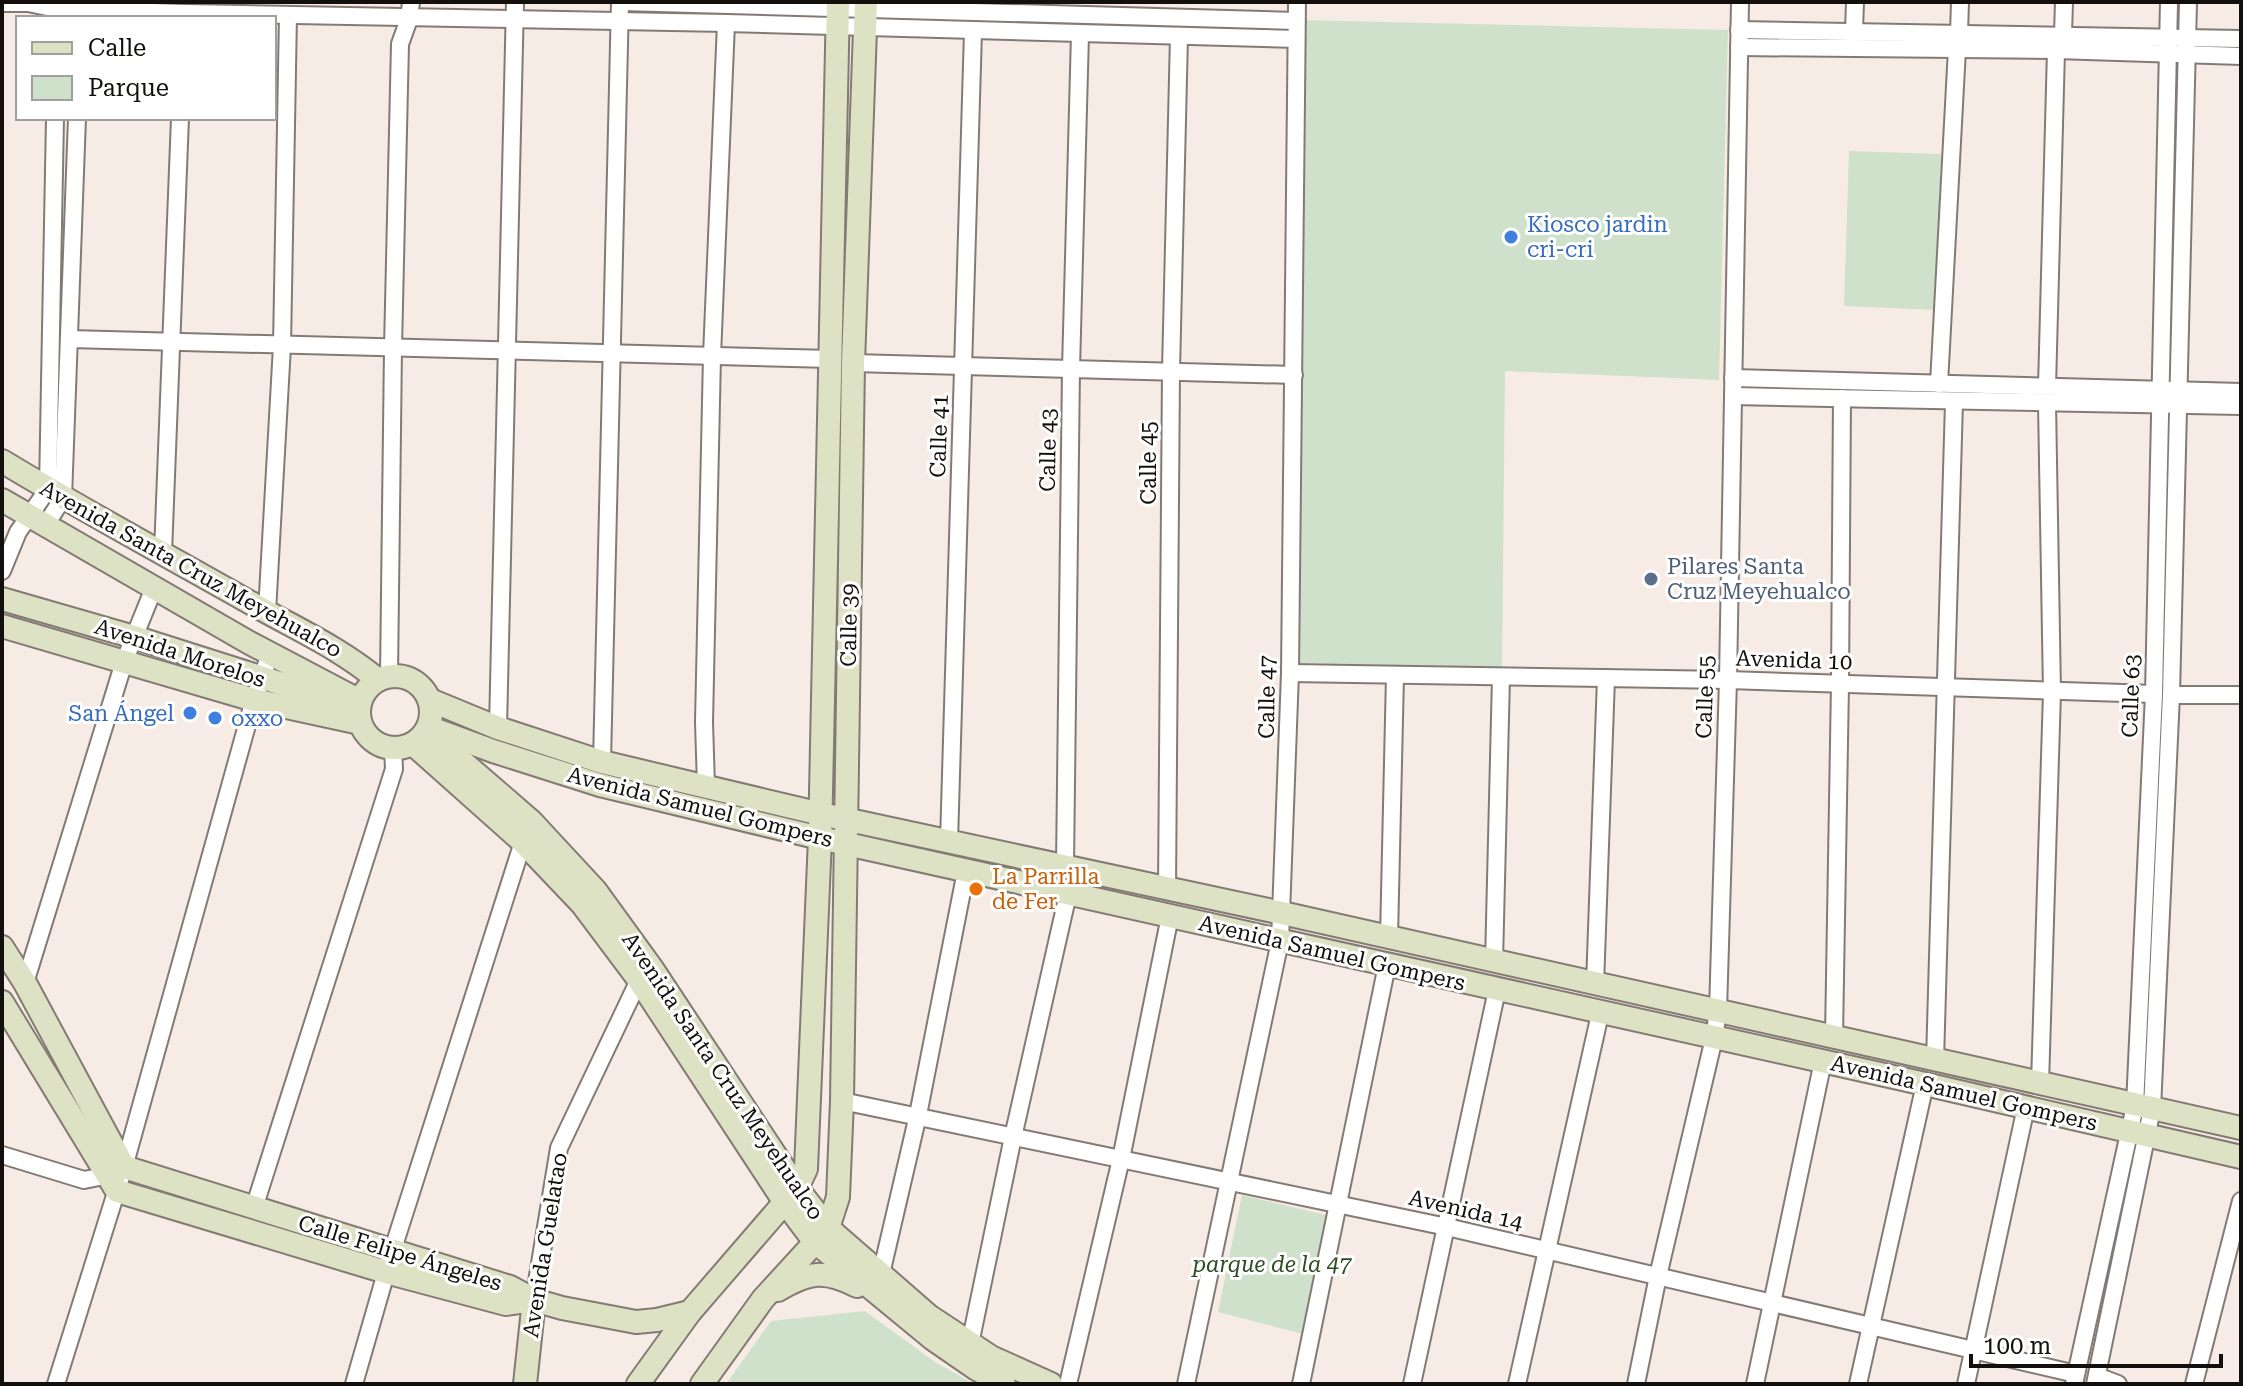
<svg xmlns="http://www.w3.org/2000/svg" width="2243" height="1386" font-family="'Roboto Serif',serif">
	<style>
		.green { fill: #d0e1cb }
		.lines { fill: none; stroke-linecap: round; stroke-linejoin: round }
		.street-casing { stroke: #847a74; stroke-width: 20 }
		.secondary-casing { stroke: #847a74; stroke-width: 26 }
		.street { stroke: #fff; stroke-width: 16 }
		.secondary { stroke: #dde2c4; stroke-width: 22 }
		.shop-dot { fill: #3f7fe0; stroke: #fff; stroke-width: 3 }
		.service-dot { fill: #5c6f8a; stroke: #fff; stroke-width: 3 }
		.food-dot { fill: #e8710a; stroke: #fff; stroke-width: 3 }
		.labels { text-anchor: middle; dominant-baseline: central; stroke-width: 6; stroke-linejoin: round; paint-order: stroke }
		.shop-label { font-size: 22px; fill: #366cbe; stroke: #fff; text-anchor: start }
		.street-label { font-size: 22px; fill: #120f0c; stroke: #fff }
		.service-label { font-size: 22px; fill: #4e5e75; stroke: #fff; text-anchor: start }
		.food-label { font-size: 22px; fill: #c56008; stroke: #fff; text-anchor: start }
		.park-label { font-size: 22px; font-style: italic; fill: #2a4d1f; stroke: #fff }
	</style>
	<rect width="100%" height="100%" fill="#f7ece5"/>
	<g class="green">
		<path d="M1300 20 1728 30 1719 380 1505 371 1502 672 1296 668Z"/>
		<path d="M1849 151 1941 154 1936 310 1844 306Z"/>
		<path d="M1242 1195 1326 1215 1303 1334 1218 1312Z"/>
		<path d="M865 1311 935 1362 974 1384H726L771 1321Z"/>
	</g>
	<g class="lines">
		<g class="street-casing">
			<g id="street">
				<path d="M622 2 1296 21"/>
				<path d="M2 3H28L57 9 184 13 726 23 1296 39"/>
				<path d="M1739 30 2241 39"/>
				<path d="M1854 31 1855 2"/>
				<path d="M1959 33 1960 2"/>
				<path d="M2063 34 2064 2"/>
				<path d="M1739 47 2056 50 2241 56"/>
				<path d="M70 339 831 359"/>
				<path d="M853 363 1294 375"/>
				<path d="M1733 378 2241 392"/>
				<path d="M1939 384 1957 49"/>
				<path d="M2047 387 2056 50"/>
				<path d="M1733 396 2241 406"/>
				<path d="M45 526 63 498 77 118"/>
				<path d="M163 553 180 118"/>
				<path d="M2 571 18 532 48 489 55 118"/>
				<path d="M267 612 282 346 288 15"/>
				<path d="M1290 673 1728 680 2154 694"/>
				<path d="M389 676 393 348 400 44 409 19 411 2"/>
				<path d="M2171 695H2241"/>
				<path d="M498 728 515 2"/>
				<path d="M602 762 620 2"/>
				<path d="M706 787 704 722 712 356 726 23"/>
				<path d="M949 842 973 31"/>
				<path d="M1065 866 1071 369 1080 34"/>
				<path d="M1167 889 1171 371 1179 36"/>
				<path d="M1389 938 1395 675"/>
				<path d="M1494 962 1501 677"/>
				<path d="M25 983 124 662 154 588"/>
				<path d="M1595 985 1606 678"/>
				<path d="M1834 1037 1840 684 1842 398"/>
				<path d="M1935 1061 1954 402"/>
				<path d="M2040 1084 2052 692 2047 403"/>
				<path d="M842 1101 1447 1227 2076 1374"/>
				<path d="M2 1155 84 1180 109 1175"/>
				<path d="M254 1208 394 769 393 748"/>
				<path d="M881 1274 918 1115 966 871"/>
				<path d="M534 1300 559 1148 639 980"/>
				<path d="M970 1344 1013 1137 1068 894"/>
				<path d="M2097 1376 2118 1384"/>
				<path d="M56 1384 124 1167 254 700 270 654"/>
				<path d="M354 1384 392 1252 523 842"/>
				<path d="M1068 1384 1121 1159 1170 916"/>
				<path d="M1186 1384 1280 941 1290 673 1297 2"/>
				<path d="M1301 1384 1387 965"/>
				<path d="M1412 1384 1497 990"/>
				<path d="M1517 1384 1600 1014"/>
				<path d="M1636 1384 1658 1276 1714 1038 1718 1011 1728 680 1740 2"/>
				<path d="M1755 1384 1823 1061"/>
				<path d="M1858 1384 1925 1084"/>
				<path d="M1966 1384 2026 1107"/>
				<path d="M2074 1384 2135 1106 2154 694 2169 2"/>
				<path d="M2095 1384 2152 1109 2171 695 2188 2"/>
				<path d="M2194 1384 2241 1201"/>
			</g>
		</g>
		<g class="secondary-casing">
			<g id="secondary">
				<path d="M2 461C86 512 172 558 258 607 299 630 341 649 378 680"/>
				<path d="M2 500 248 642 360 701"/>
				<path d="M2 599 134 637 342 703"/>
				<path d="M2 626 254 700 360 723"/>
				<circle cx="395" cy="712" r="36"/>
				<path d="M430 700 498 728 602 762 821 814 1282 913 2241 1128"/>
				<path d="M428 727 493 751 600 785 820 838 1925 1084 2241 1157"/>
				<path d="M428 732 531 821 595 890 653 970 797 1188 828 1228 929 1316 991 1357 1051 1384"/>
				<path d="M413 744 523 842 582 904 639 980 784 1201 814 1241 933 1339 975 1368 1004 1384"/>
				<path d="M2 947 25 983 124 1167"/>
				<path d="M2 1002 117 1191 386 1272 506 1304 534 1300"/>
				<path d="M109 1175 124 1167 510 1287 534 1300 562 1308 636 1322 657 1320 690 1312"/>
				<path d="M778 1290C809 1272 824 1269 857 1286"/>
				<path d="M525 1384 534 1300"/>
				<path d="M638 1384 690 1312 797 1188 806 1169 820 838 838 2"/>
				<path d="M702 1384 763 1299 828 1228 838 1197 842 1101 853 363 866 2"/>
			</g>
		</g>
		<use href="#street" class="street"/>
		<use href="#secondary" class="secondary"/>
	</g>
	<g class="shop-dot">
		<circle cx="1511" cy="237" r="8"/>
		<circle cx="190" cy="713" r="8"/>
		<circle cx="215" cy="718" r="8"/>
	</g>
	<circle class="service-dot" cx="1651" cy="579" r="8"/>
	<circle class="food-dot" cx="976" cy="889" r="8"/>
	<g class="labels">
		<g class="shop-label">
			<text x="1527" y="224">Kiosco jardin<tspan x="1527" dy="25">cri-cri</tspan></text>
			<text x="174" y="713" text-anchor="end">San Ángel</text>
			<text x="231" y="718">oxxo</text>
		</g>
		<g class="street-label">
			<text transform="translate(939 436) rotate(-88)">Calle 41</text>
			<text transform="translate(1048 450) rotate(-89)">Calle 43</text>
			<text transform="translate(1148 463) rotate(-90)">Calle 45</text>
			<text transform="translate(191 569) rotate(29)">Avenida Santa Cruz Meyehualco</text>
			<text transform="translate(849 625) rotate(-89)">Calle 39</text>
			<text transform="translate(180 653) rotate(18)">Avenida Morelos</text>
			<text transform="translate(1794 660) rotate(2)">Avenida 10</text>
			<text transform="translate(2131 696) rotate(-88)">Calle 63</text>
			<text transform="translate(1267 697) rotate(-89)">Calle 47</text>
			<text transform="translate(1705 697) rotate(-88)">Calle 55</text>
			<text transform="translate(700 807) rotate(14)">Avenida Samuel Gompers</text>
			<text transform="translate(1332 953) rotate(13)">Avenida Samuel Gompers</text>
			<text transform="translate(723 1076) rotate(56)">Avenida Santa Cruz Meyehualco</text>
			<text transform="translate(1964 1093) rotate(13)">Avenida Samuel Gompers</text>
			<text transform="translate(1466 1210) rotate(13)">Avenida 14</text>
			<text transform="translate(545 1245) rotate(-81)">Avenida Guelatao</text>
			<text transform="translate(400 1253) rotate(17)">Calle Felipe Ángeles</text>
		</g>
		<g class="service-label">
			<text x="1667" y="566">Pilares Santa<tspan x="1667" dy="25">Cruz Meyehualco</tspan></text>
		</g>
		<g class="food-label">
			<text x="992" y="876">La Parrilla<tspan x="992" dy="25">de Fer</tspan></text>
		</g>
		<g class="park-label">
			<text x="1272" y="1264">parque de la 47</text>
		</g>
	</g>
	<rect width="2243" height="1386" fill="none" stroke="#120f0c" stroke-width="8"/>
	<rect x="16" y="16" width="260" height="104" fill="#ffffff" stroke="#a09f9e" stroke-width="2"/>
	<rect x="32" y="42" width="40" height="12" fill="#dde2c4" stroke="#a09f9e" stroke-width="2"/>
	<text x="88" y="56" font-size="24" fill="#120f0c">Calle</text>
	<rect x="32" y="76" width="40" height="24" fill="#d0e1cb" stroke="#a09f9e" stroke-width="2"/>
	<text x="88" y="96" font-size="24" fill="#120f0c">Parque</text>
	<path d="M1971 1354v12h250v-12" fill="none" stroke="#120f0c" stroke-width="4"/>
	<text x="1983" y="1354" font-size="24" fill="#120f0c" stroke="#ffffff" stroke-width="6" paint-order="stroke">100 m</text>
</svg>
